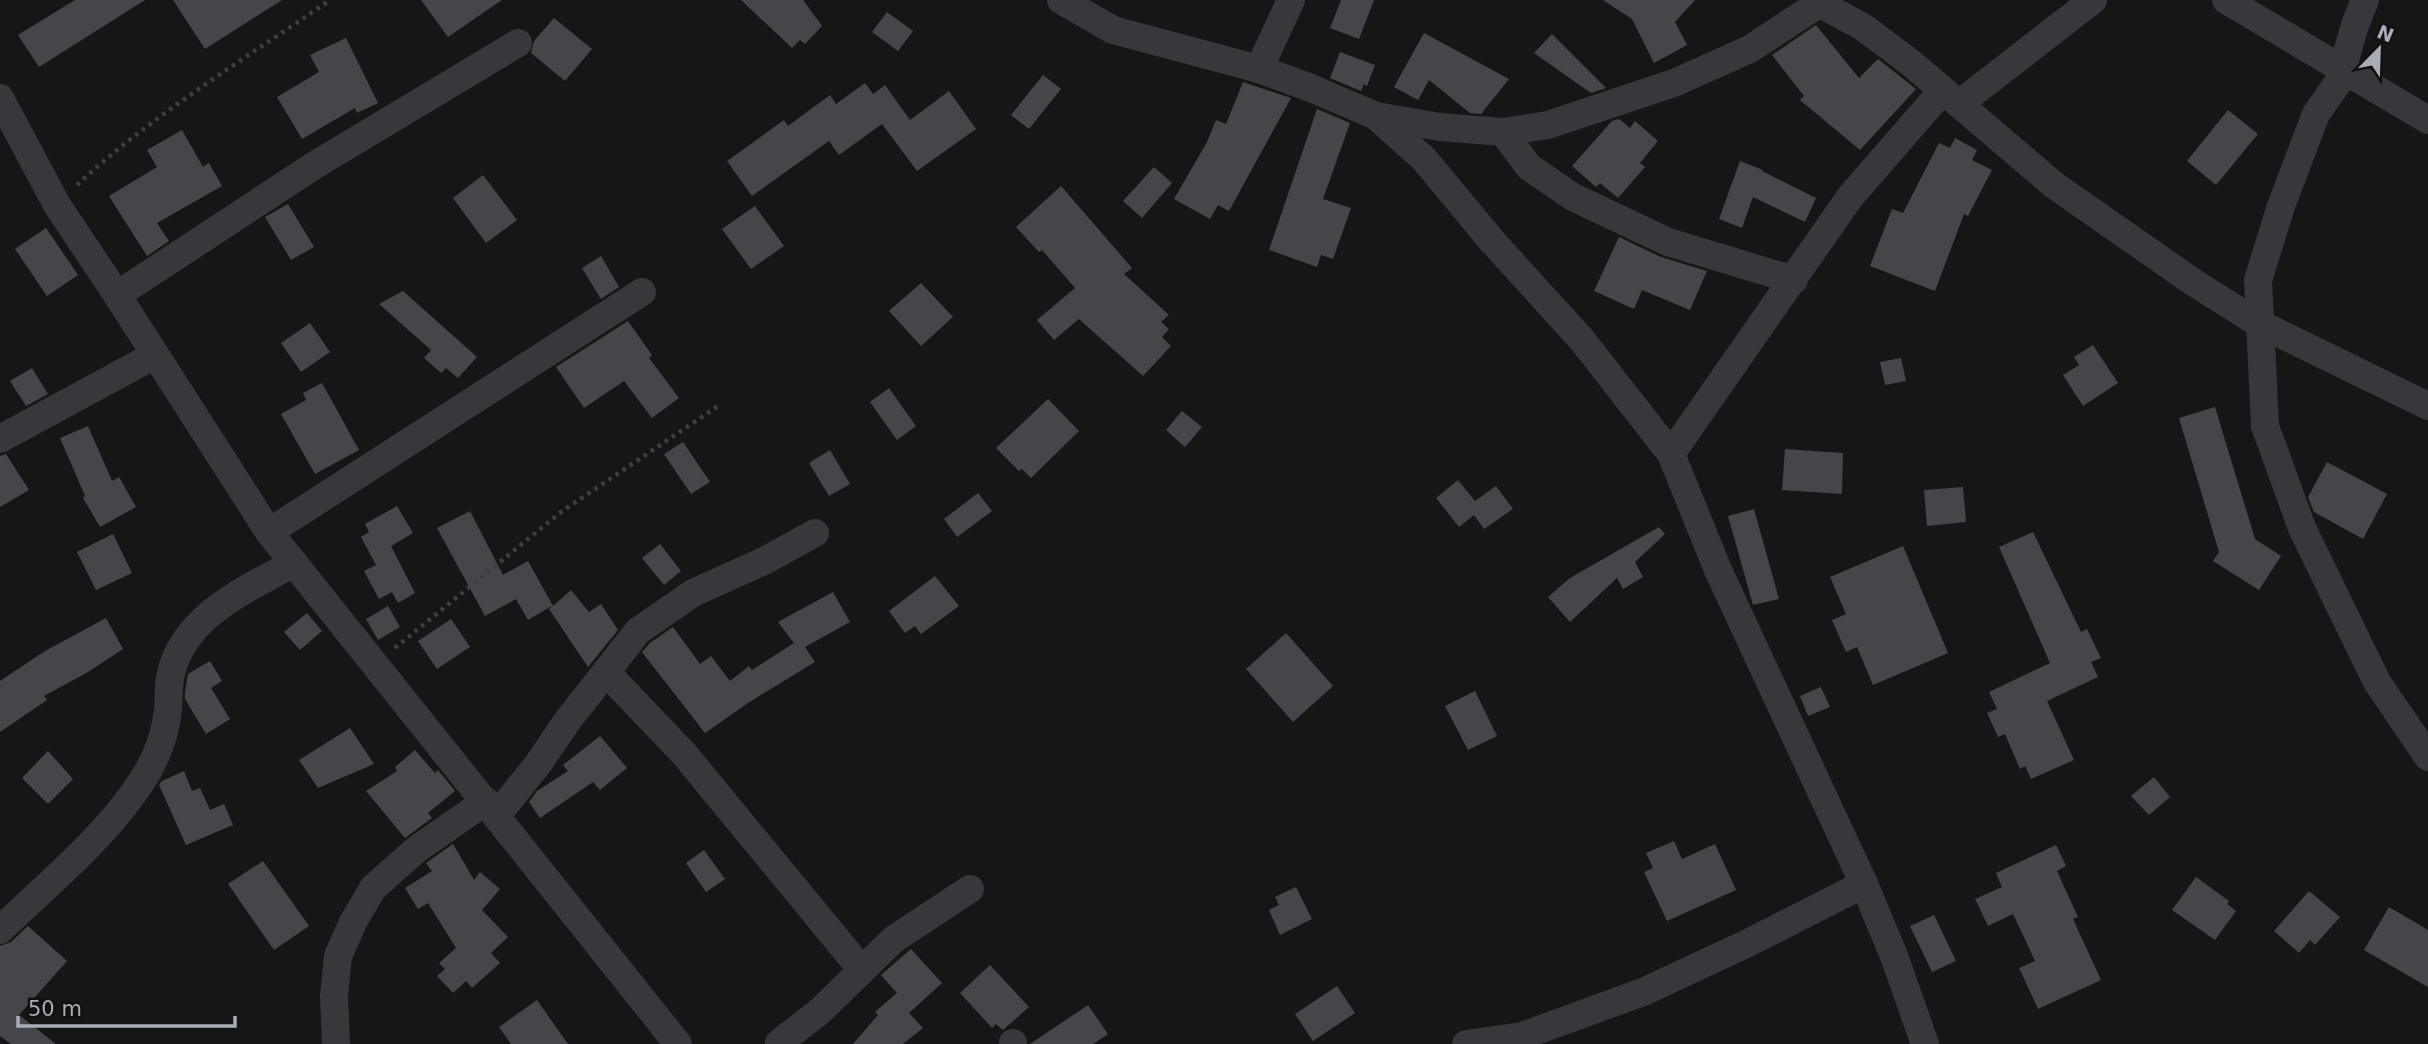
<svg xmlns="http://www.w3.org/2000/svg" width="2428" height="1044" font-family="'DejaVu Sans',sans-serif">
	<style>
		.building { fill: #45464a }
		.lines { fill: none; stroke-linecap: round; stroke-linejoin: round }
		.path { stroke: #3d3f43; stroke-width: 4.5; stroke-dasharray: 3.5 5; stroke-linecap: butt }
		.minor { stroke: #37383c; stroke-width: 28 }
	</style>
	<rect width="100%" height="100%" fill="#161617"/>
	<g class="building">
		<path d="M75 0H145L39 67 18 35Z"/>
		<path d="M173 0H282L205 49Z"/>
		<path d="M421 0H502L448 37Z"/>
		<path d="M741 0H803L822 26 805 44 800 40 792 48Z"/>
		<path d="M1341 0H1374L1359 39 1330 28Z"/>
		<path d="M1603 0H1695L1675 22 1687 45 1654 63 1632 19Z"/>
		<path d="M887 12 913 31 898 51 872 32Z"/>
		<path d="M554 18 592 49 565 81 531 53 534 41Z"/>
		<path d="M1816 25 1859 78 1878 59 1916 89 1860 150 1800 100 1804 96 1772 55Z"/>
		<path d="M1424 33 1509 79 1481 114 1470 113 1429 80 1418 100 1394 87Z"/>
		<path d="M1552 34 1606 88 1591 93 1534 53Z"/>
		<path d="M346 38 378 103 357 113 355 108 302 139 277 97 319 72 310 55Z"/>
		<path d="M1340 52 1375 65 1367 86 1364 84 1361 91 1330 78Z"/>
		<path d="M1043 75 1061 89 1029 129 1011 115Z"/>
		<path d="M1243 82 1291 98 1229 211 1218 205 1210 219 1174 199 1207 142 1216 120 1226 124Z"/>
		<path d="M865 83 873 94 885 85 910 120 949 91 976 129 917 171 882 124 839 155 829 141 752 196 727 161 784 120 788 126 830 95 836 104Z"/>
		<path d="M1317 109 1350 123 1323 199 1351 208 1333 259 1321 255 1317 267 1269 250Z"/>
		<path d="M2228 110 2258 134 2216 185 2187 161Z"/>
		<path d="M1619 119 1630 128 1635 121 1658 141 1640 163 1645 167 1618 198 1600 183 1596 187 1572 166 1612 121Z"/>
		<path d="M182 130 203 167 209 163 222 186 157 223 169 241 147 256 109 196 157 167 147 150Z"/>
		<path d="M1955 138 1977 150 1972 160 1992 170 1968 216 1964 214 1935 291 1870 266 1892 209 1903 213 1939 143 1950 148Z"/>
		<path d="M1740 161 1763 170 1762 171 1816 198 1805 222 1753 197 1742 228 1719 219Z"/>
		<path d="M1154 167 1172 183 1142 218 1123 201Z"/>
		<path d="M483 175 517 220 486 243 453 198Z"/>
		<path d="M1061 186 1132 268 1124 274 1169 315 1161 322 1169 329 1162 337 1171 346 1143 376 1079 319 1054 340 1037 320 1075 288 1042 250 1039 252 1016 227Z"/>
		<path d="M288 204 314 247 291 260 265 217Z"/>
		<path d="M755 206 784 246 751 269 722 229Z"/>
		<path d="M46 228 78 275 47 296 15 249Z"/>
		<path d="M1619 237 1661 257 1707 271 1690 310 1642 290 1634 309 1594 291Z"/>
		<path d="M601 256 619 287 601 299 582 268Z"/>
		<path d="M921 283 953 317 921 346 889 311Z"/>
		<path d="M403 291 477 357 458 378 446 368 441 373 424 358 431 350 379 304Z"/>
		<path d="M628 321 652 355 649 358 679 398 652 418 624 381 584 408 556 367Z"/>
		<path d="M310 323 330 352 301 372 281 343Z"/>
		<path d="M2093 345 2118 383 2083 406 2063 375 2079 365 2074 357Z"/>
		<path d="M1901 358 1906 381 1885 385 1880 362Z"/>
		<path d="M32 368 48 394 26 406 10 381Z"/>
		<path d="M322 383 359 450 315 474 281 414 306 400 303 393Z"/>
		<path d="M889 388 916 426 897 440 870 402Z"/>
		<path d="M1048 399 1079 431 1031 478 1022 469 1019 471 996 448Z"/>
		<path d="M2215 407 2255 539 2281 556 2259 590 2213 561 2219 552 2179 418Z"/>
		<path d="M1182 411 1202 427 1185 447 1166 430Z"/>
		<path d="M88 426 112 481 119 477 136 507 100 527 83 498 85 496 60 438Z"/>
		<path d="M683 442 710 482 691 494 664 454Z"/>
		<path d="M1785 449 1843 453 1842 494 1782 490Z"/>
		<path d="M830 450 850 484 829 496 809 463Z"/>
		<path d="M6 454 29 490 0 507V456Z"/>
		<path d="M2327 462 2387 494 2363 539 2314 512 2308 497Z"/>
		<path d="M1458 480 1475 501 1496 486 1513 509 1484 529 1474 515 1459 527 1436 498Z"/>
		<path d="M1963 487 1966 522 1927 526 1924 490Z"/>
		<path d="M978 493 992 511 957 537 944 519Z"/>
		<path d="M397 506 413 533 391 546 415 593 398 603 392 592 379 599 364 571 376 565 361 537 369 532 365 524Z"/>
		<path d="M1754 509 1779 599 1753 605 1728 516Z"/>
		<path d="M470 511 503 575 528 561 553 606 571 590 589 612 601 604 618 630 588 667 549 609 552 606 528 620 516 599 485 616 437 528Z"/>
		<path d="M1659 527 1665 534 1635 562 1643 577 1623 589 1617 578 1570 622 1548 597 1570 578Z"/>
		<path d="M2033 532 2081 632 2087 629 2101 658 2091 662 2098 677 2047 701 2074 760 2031 779 2025 766 2020 769 2005 734 1998 737 1987 713 1997 709 1989 692 2050 663 1999 547Z"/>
		<path d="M113 534 132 573 96 590 77 552Z"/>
		<path d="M660 544 681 571 664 585 642 558Z"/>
		<path d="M1903 546 1948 653 1873 685 1857 647 1846 652 1832 620 1846 614 1830 577Z"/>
		<path d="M935 576 959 606 921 634 915 626 905 633 889 611Z"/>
		<path d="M833 592 850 622 805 647 815 662 751 701 705 733 642 652 650 643 673 627 700 664 711 656 730 681 749 666 752 670 794 643 778 622Z"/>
		<path d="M388 606 400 627 378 640 366 619Z"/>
		<path d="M307 613 322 631 300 650 284 632Z"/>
		<path d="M106 618 123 649 88 672 44 696 47 700 0 732V681L45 651Z"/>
		<path d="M451 619 470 647 437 669 418 641Z"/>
		<path d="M1286 633 1333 686 1293 722 1246 669Z"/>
		<path d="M210 661 222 681 211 688 230 719 206 734 185 699V692L188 674Z"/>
		<path d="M1821 687 1830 707 1808 716 1800 696Z"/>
		<path d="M1475 691 1497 736 1468 750 1445 706Z"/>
		<path d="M350 728 374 764 318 788 299 760Z"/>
		<path d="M600 736 627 768 600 790 593 782 540 818 529 802 537 791 568 771 563 765Z"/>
		<path d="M415 750 435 773 438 770 455 791 428 813 432 818 405 838 366 791 397 771 395 767Z"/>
		<path d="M48 751 73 779 48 804 22 778Z"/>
		<path d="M184 771 192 791 200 788 210 810 224 804 233 825 186 845 159 785 162 781Z"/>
		<path d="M2154 777 2170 797 2149 815 2131 796Z"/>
		<path d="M1674 841 1682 859 1715 844 1736 890 1667 921 1644 872 1653 868 1646 853Z"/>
		<path d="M453 844 474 880 480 872 500 889 482 910 508 937 491 953 500 963 472 988 466 981 453 993 437 976 445 969 439 963 456 948 428 903 418 909 405 888 432 871 426 863Z"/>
		<path d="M2056 845 2066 866 2057 871 2078 917 2073 919 2101 980 2038 1009 2019 968 2035 961 2013 914 1988 926 1975 899 2002 887 1996 873Z"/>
		<path d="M704 850 725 879 706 892 686 863Z"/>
		<path d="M263 861 309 926 274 950 228 884Z"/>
		<path d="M2196 877 2229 901 2227 904 2236 911 2215 940 2172 910Z"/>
		<path d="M1296 887 1312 919 1280 935 1269 910 1279 905 1275 897Z"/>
		<path d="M2309 891 2340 917 2315 945 2310 940 2299 953 2274 931Z"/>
		<path d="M2389 907 2428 930V987L2364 950Z"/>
		<path d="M1934 915 1956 961 1932 972 1910 926Z"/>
		<path d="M28 926 67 961 19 1015 56 1044H11L0 1036V946L11 942Z"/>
		<path d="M911 949 942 983 909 1013 923 1028 903 1044H853L878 1015 875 1012 897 993 881 975Z"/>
		<path d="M990 965 1029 1007 1003 1030 996 1024 992 1028 960 993Z"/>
		<path d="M1337 986 1355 1013 1313 1041 1295 1014Z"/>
		<path d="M537 1000 568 1044H511L499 1027Z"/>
		<path d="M1088 1005 1108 1034 1093 1044H1030Z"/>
	</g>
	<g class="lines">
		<g class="path">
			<path d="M77 185C153 114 245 59 330 0"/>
			<path d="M395 648 561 512 718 406"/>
		</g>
		<g class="minor">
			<path d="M1061 0 1113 30 1259 69 1311 88 1376 116 1424 159 1492 241 1582 340 1671 454 1718 570 1864 884 1894 956 1925 1044"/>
			<path d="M1813 0 1863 27 1911 63 2054 185 2193 282 2258 323 2428 406"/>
			<path d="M2226 0 2428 120"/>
			<path d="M1259 69 1291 0"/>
			<path d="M2342 70 2355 25 2365 0"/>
			<path d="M2346 71 2316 114 2281 206 2258 280 2265 426 2302 528 2377 682 2428 757"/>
			<path d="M0 98 57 205 117 295 269 532 678 1044"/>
			<path d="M1959 104 2093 0"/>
			<path d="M1376 116 1440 127 1503 132 1548 125 1674 83 1750 49 1820 3"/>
			<path d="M1503 132 1529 167 1573 197 1668 242 1794 280"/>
			<path d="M117 295 315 165 518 43"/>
			<path d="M0 439 155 355"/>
			<path d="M1671 454 1850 197 1943 90"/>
			<path d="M269 532 642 292"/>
			<path d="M606 672 685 755 862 970"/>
			<path d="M497 815 538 764 568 720 638 631 693 593 766 560 815 533"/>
			<path d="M0 930C48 884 103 839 140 784 155 762 165 737 168 710 169 698 168 685 171 673 185 615 247 589 294 563"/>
			<path d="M779 1043 819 1012 894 939 970 889"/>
			<path d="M336 1044 334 996 338 956 353 922 373 888 417 849 486 801"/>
			<path d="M1013 1044V1043"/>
			<path d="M1466 1044 1522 1036 1643 992 1748 943 1864 884"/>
		</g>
	</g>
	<g transform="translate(2379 49) rotate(23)" stroke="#111112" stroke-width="5" paint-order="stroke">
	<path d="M0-5L12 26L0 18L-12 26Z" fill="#a9adb6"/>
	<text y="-10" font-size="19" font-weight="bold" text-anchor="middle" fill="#a9adb6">N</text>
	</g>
	<path d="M18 1016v10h217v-10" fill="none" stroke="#a9adb6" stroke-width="3.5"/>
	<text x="28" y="1016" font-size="21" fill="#a9adb6" stroke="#111112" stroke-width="5" paint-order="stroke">50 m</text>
</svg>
